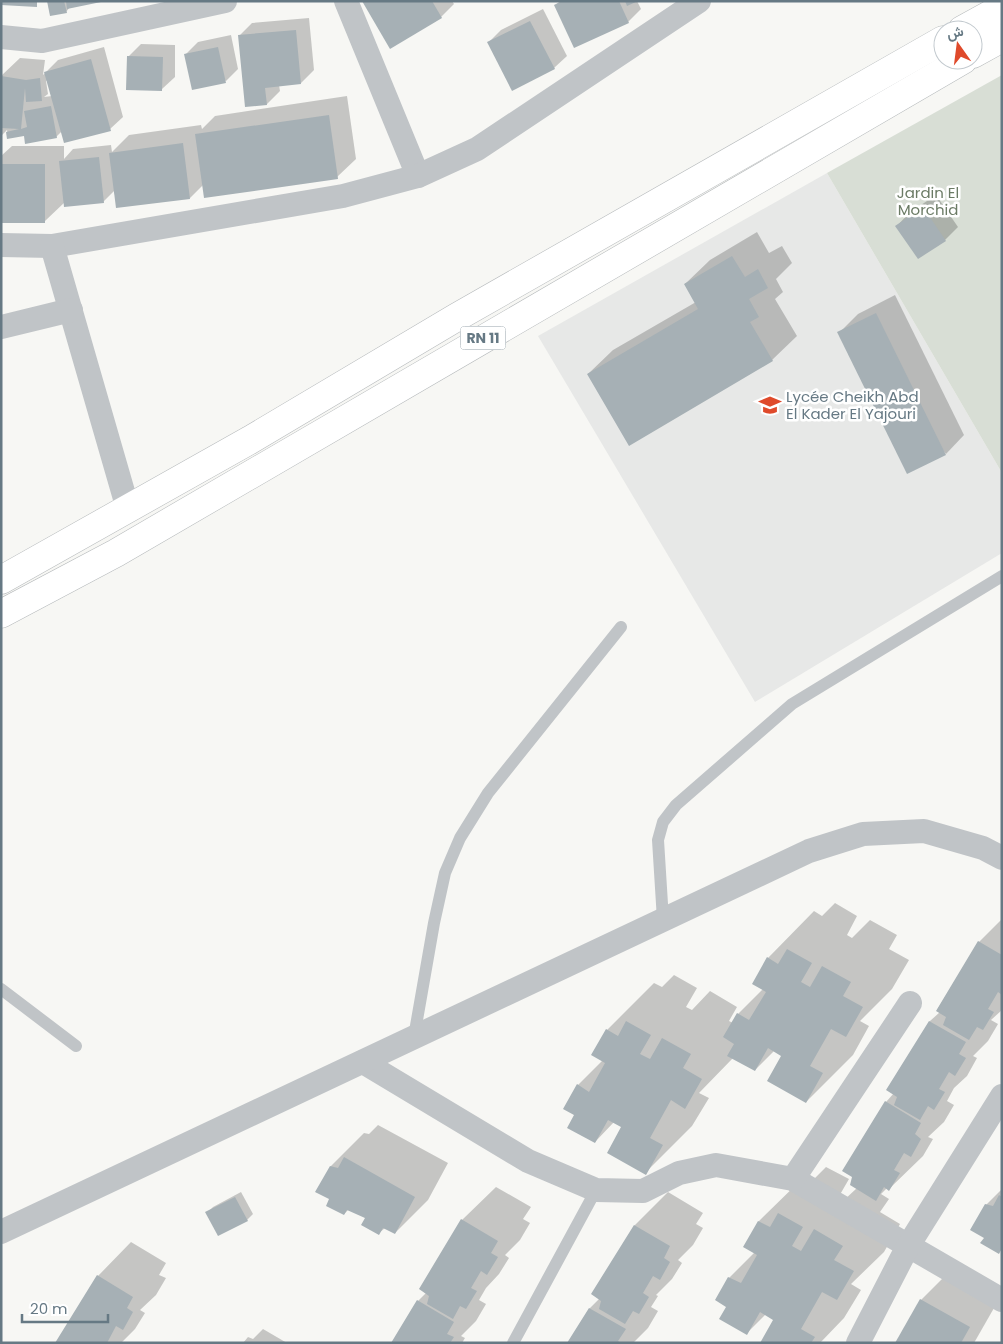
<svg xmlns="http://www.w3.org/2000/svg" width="1003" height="1344" font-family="Poppins,Vazirmatn,sans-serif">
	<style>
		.built { fill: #e7e8e7 }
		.green { fill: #d8ded5 }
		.shadow { fill: #0003; fill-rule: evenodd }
		.building { fill: #a6b0b5 }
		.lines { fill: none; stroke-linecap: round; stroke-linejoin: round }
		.highway-casing { stroke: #b5b9bb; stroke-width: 29 }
		.lane { stroke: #c0c4c7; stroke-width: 12 }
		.street { stroke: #c0c4c7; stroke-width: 24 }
		.highway { stroke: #fff; stroke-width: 28 }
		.labels { text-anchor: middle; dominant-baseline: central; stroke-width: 5; stroke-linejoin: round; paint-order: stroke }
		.shield { fill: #fff; stroke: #94a1a9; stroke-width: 1 }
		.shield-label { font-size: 14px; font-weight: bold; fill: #667984 }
		.park-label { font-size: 15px; fill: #6b7b65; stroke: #fff }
		.poi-label { font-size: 15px; fill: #667984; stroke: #fff; text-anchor: start }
	</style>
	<rect width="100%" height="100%" fill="#f7f7f4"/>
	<path class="built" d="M827 173 1002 473V553L755 702 538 336Z"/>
	<path class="green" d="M1002 75V473L827 173Z"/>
	<g class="shadow">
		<path d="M48 1H99L70 7 66 12Z"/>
		<path d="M363 1H452L454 4 441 17Z"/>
		<path d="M560 1H637L641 9 628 22 555 6Z"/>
		<path d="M543 9 567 56 554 68 489 42 501 30Z"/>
		<path d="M309 18 314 70 301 83 279 85 280 91 267 104 246 106 239 36 252 23Z"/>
		<path d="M231 35 238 69 226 81 185 55 198 42Z"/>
		<path d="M141 44 175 45V77L162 89 128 57Z"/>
		<path d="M104 47 123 117 110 129 62 131 56 137 24 134 8 137 7 130 1 136V76L20 58 45 60 43 75 58 60ZM48 80 52 96 44 97 48 94 46 81Z"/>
		<path d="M347 96 356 159 337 177 204 184 190 198 115 190 103 202H65L45 221H1V156L12 146H64V159L73 149 111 145 112 152 129 135 201 125 202 129 215 116Z"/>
		<path d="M936 195 958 227 945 240 897 226 909 213Z"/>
		<path d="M757 232 769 253 782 246 792 263 776 279 783 292 775 299 797 336 772 360 588 374 613 350 696 302 685 284 710 260Z"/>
		<path d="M895 295 964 435 946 454 839 333 858 314Z"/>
		<path d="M835 903 857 916 847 935 852 938 870 920 897 935 889 949 909 960 892 989 860 1021 869 1026 853 1055 806 1102 783 1056 774 1051 755 1070 733 1058 699 1093 709 1098 692 1126 645 1173 623 1127 614 1122 595 1142 576 1115 578 1085 603 1060 593 1055 607 1030 654 983 662 987 674 975 697 988 686 1007 692 1010 710 991 737 1007 729 1021 733 1023 738 1014 763 989 768 958 814 911 822 916Z"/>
		<path d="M1002 919V1010L991 1020 998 1024 988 1041 973 1056 977 1058 967 1076 954 1088 947 1101 954 1105 944 1122 928 1137 933 1139 923 1156 889 1189 887 1188 881 1194 889 1199 880 1212 900 1224 884 1252 851 1284 861 1290 844 1318 820 1343H761L775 1319 766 1314 746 1334 728 1306 716 1300 729 1278 755 1252 744 1247 759 1221 806 1175 814 1179 826 1167 849 1179 838 1198 843 1201 857 1188 886 1102 894 1093 888 1090 930 1021 940 1012 937 1010 979 942Z"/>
		<path d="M378 1125 448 1163 428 1200 395 1233 385 1228 379 1233 366 1218 349 1209 344 1214 331 1199V1166L364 1133 369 1134Z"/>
		<path d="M496 1187 531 1207 523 1219 530 1223 520 1240 505 1255 509 1258 499 1274 486 1288 479 1300 486 1304 476 1321 461 1336 465 1338 462 1343H392L418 1301 426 1293 462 1220Z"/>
		<path d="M1002 1189V1249L999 1252 985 1237 986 1205Z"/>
		<path d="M241 1192 253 1214 247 1220 207 1213 213 1207Z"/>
		<path d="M668 1192 703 1213 696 1224 703 1228 693 1245 678 1260 682 1263 672 1279 656 1295 658 1296 651 1307 658 1311 648 1328 633 1343H568L590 1308 600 1298 635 1225Z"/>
		<path d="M131 1242 166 1263 159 1275 166 1278 156 1295 140 1310 145 1313 135 1329 121 1343H56L98 1276Z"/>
		<path d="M954 1267 1002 1294 974 1343H897L921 1300Z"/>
		<path d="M263 1329 287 1343H243L248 1337 253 1339Z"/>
	</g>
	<g class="building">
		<path d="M1 1H37V7L1 5Z"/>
		<path d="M47 1H64L67 13 50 16Z"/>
		<path d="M66 1H101V2L67 9Z"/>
		<path d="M362 1H432L442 18 390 49Z"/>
		<path d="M562 1H619L629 23 574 48 554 5Z"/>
		<path d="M625 1H638L627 6Z"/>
		<path d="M530 21 555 69 512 91 487 42Z"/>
		<path d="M296 30 301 84 265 88 267 105 245 107 238 35Z"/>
		<path d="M218 47 226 83 192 90 184 54Z"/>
		<path d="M127 56 163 57 162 91 126 90Z"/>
		<path d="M91 59 111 131 64 143 44 72Z"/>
		<path d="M1 76 26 80 40 78 42 101 26 102 25 88 21 129 27 127 24 111 51 106 57 138 25 144 24 136 7 139 6 132 19 129 1 128Z"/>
		<path d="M329 115 338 179 204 198 195 134Z"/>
		<path d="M183 143 190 199 116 208 109 153Z"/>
		<path d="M99 157 104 203 64 207 59 161Z"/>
		<rect x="1" y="164" width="44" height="59"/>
		<path d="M923 207 946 241 918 259 895 226Z"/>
		<path d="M732 256 745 277 758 269 768 288 749 299 759 317 750 322 773 361 629 446 587 374 698 309 684 284Z"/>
		<path d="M876 313 946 455 907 474 837 332Z"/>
		<path d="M978 941 1002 955V995L998 992 988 1009 994 1012 983 1030 977 1027 969 1040 943 1025 946 1017 936 1011Z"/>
		<path d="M787 949 812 963 801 982 810 987 822 966 851 982 843 996 863 1007 846 1037 831 1029 810 1066 823 1073 806 1103 767 1081 781 1056 768 1048 755 1071 727 1056 734 1044 723 1037 737 1013 749 1020 766 992 752 984 767 957 778 964Z"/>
		<path d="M626 1021 651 1035 640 1054 650 1059 662 1038 691 1054 683 1068 702 1079 685 1109 671 1100 650 1138 663 1145 646 1175 607 1153 621 1127 608 1120 595 1143 567 1128 574 1115 563 1109 577 1084 589 1092 605 1063 591 1055 606 1029 618 1036Z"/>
		<path d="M929 1021 966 1042 959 1054 966 1058 955 1076 949 1072 939 1089 945 1092 934 1110 928 1106 920 1120 894 1105 897 1097 886 1090Z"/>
		<path d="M885 1101 921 1123 915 1134 921 1139 911 1157 904 1153 894 1170 900 1173 889 1191 884 1187 876 1201 850 1185 852 1177 842 1171Z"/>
		<path d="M344 1157 415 1197 395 1234 383 1228 379 1235 361 1225 365 1218 347 1210 344 1215 326 1206 329 1199 315 1192 330 1166 338 1168Z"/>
		<path d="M999 1195 1002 1197V1248L999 1254 980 1243 984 1238 970 1230 985 1204 993 1206Z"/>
		<path d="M235 1197 248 1221 218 1236 205 1212Z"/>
		<path d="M778 1213 803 1227 792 1246 801 1251 814 1229 843 1246 834 1260 854 1271 837 1300 822 1292 801 1329 815 1337 811 1343H760L773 1320 760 1312 747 1335 719 1319 726 1307 715 1300 728 1277 741 1283 757 1255 743 1247 758 1221 770 1227Z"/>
		<path d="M461 1219 498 1241 491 1253 498 1257 487 1275 481 1271 471 1288 477 1291 466 1309 460 1306 453 1319 427 1304 429 1296 419 1289Z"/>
		<path d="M634 1225 670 1246 664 1258 670 1262 660 1280 653 1276 643 1293 649 1297 639 1314 633 1311 625 1324 599 1309 601 1301 591 1294Z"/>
		<path d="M97 1275 133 1297 127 1308 133 1312 123 1330 116 1326 107 1343H55Z"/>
		<path d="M920 1299 970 1327 961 1343H895Z"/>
		<path d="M417 1300 454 1322 447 1334 454 1337 450 1343H391Z"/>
		<path d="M589 1308 626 1329 618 1341 621 1343H567Z"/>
	</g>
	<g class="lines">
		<g class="highway-casing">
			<g id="highway">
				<path d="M962 30 1002 8"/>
				<path d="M973 54 1002 38"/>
				<path d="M1 580 250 440 457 317 943 40"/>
				<path d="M1 614 116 553 963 60"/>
			</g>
		</g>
		<g class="lane">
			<path d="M663 920 658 840 663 822 676 805 792 704 1002 576"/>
			<path d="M1 989 76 1046"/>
			<path d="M414 1037 434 923 445 873 460 838 488 793 621 627"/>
			<path d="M513 1343 596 1190"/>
		</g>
		<g class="street">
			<path d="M346 1 418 176"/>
			<path d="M1 37 42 41 225 1"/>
			<path d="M1 245 52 246 343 196 418 176 477 149 699 1"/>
			<path d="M52 246 128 509"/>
			<path d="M1 327 71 310"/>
			<path d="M363 1062 528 1161 596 1190 643 1191 679 1173 716 1165 793 1179 1002 1300"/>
			<path d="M793 1179 910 1003"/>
			<path d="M1 1232 809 851 863 834 924 831 983 848 1002 858"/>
			<path d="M858 1343 908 1246 1002 1096"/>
		</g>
		<use href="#highway" class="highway"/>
	</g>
	<defs>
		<g id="school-bare" transform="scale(1.725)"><path d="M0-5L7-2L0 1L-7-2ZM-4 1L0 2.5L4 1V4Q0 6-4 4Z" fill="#df4a2b" stroke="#fff" stroke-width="2.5" paint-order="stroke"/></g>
	</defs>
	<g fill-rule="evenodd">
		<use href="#school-bare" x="770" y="405"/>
	</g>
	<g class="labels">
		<rect class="shield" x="460.5" y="326.5" width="45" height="23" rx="4"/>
		<g class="shield-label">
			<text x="483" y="338">RN 11</text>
		</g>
		<g class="park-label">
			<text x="928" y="192">Jardin El<tspan x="928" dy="17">Morchid</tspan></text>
		</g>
		<g class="poi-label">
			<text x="786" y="396">Lycée Cheikh Abd<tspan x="786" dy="17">El Kader El Yajouri</tspan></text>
		</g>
	</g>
	<rect width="1003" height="1344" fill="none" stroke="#667984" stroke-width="5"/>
	<g transform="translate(958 45) rotate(346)"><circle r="24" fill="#ffffff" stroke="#c2c9ce"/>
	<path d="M0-4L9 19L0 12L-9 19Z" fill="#df4a2b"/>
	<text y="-8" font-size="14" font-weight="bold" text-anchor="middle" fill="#667984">ش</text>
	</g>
	<path d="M22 1314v8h86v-8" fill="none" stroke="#667984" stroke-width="2.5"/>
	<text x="30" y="1314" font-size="15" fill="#667984" stroke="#ffffff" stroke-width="4" paint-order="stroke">20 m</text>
</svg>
